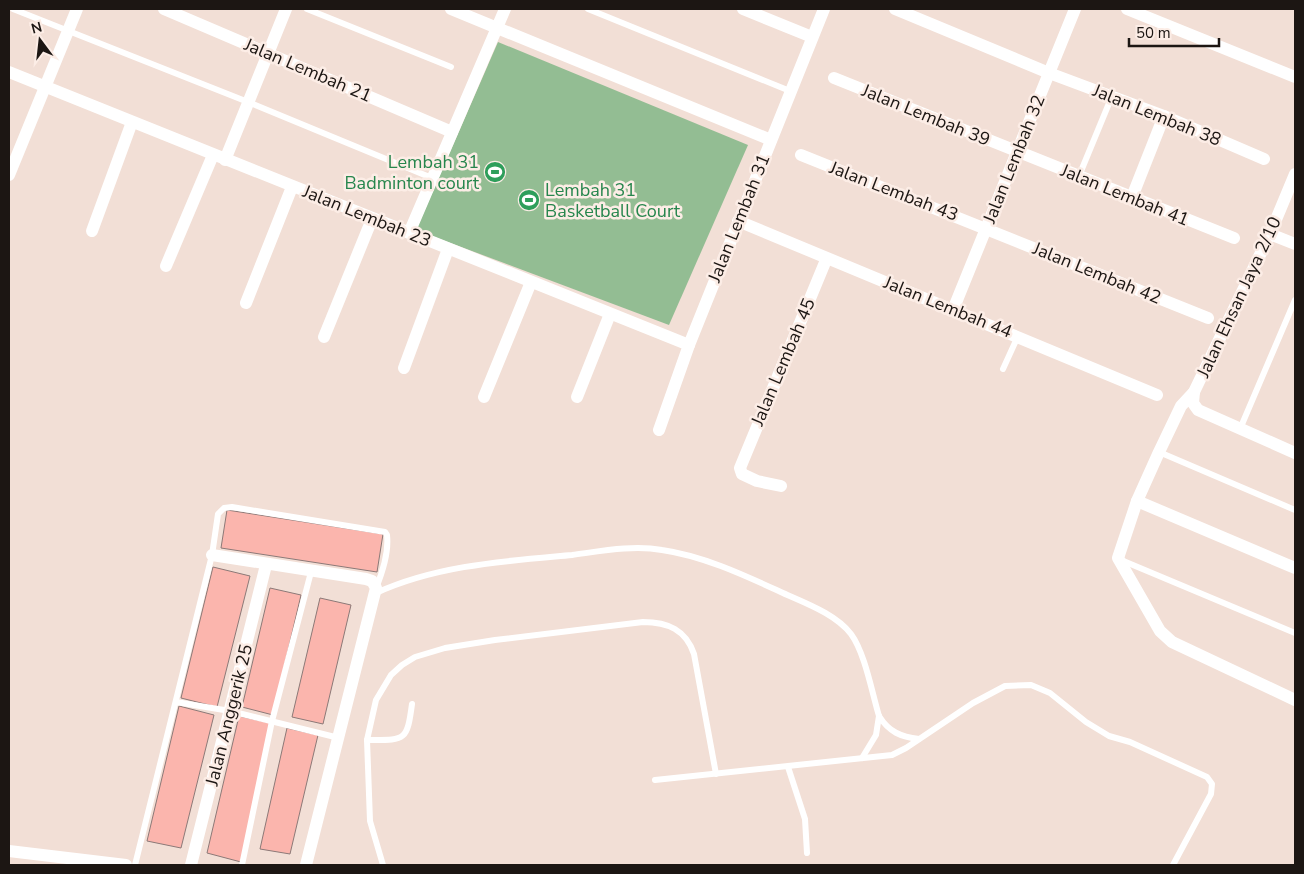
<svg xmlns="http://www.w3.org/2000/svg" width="1304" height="874" font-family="'Nunito Sans',sans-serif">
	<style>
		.green { fill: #93bd93 }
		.building { fill: #fbb5ad; stroke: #8c7977 }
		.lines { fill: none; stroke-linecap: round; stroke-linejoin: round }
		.service { stroke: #fff; stroke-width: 6 }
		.minor { stroke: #fff; stroke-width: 12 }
		.labels { text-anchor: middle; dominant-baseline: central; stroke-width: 5; stroke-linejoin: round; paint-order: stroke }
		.street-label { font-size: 18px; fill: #1c1613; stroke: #fcede6 }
		.leisure-label { font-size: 18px; fill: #27864d; stroke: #fcede6; text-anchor: end }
	</style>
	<rect width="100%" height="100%" fill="#f2dfd6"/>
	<path class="green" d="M498 42 748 145 669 325 416 230Z"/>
	<g class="building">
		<path d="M227 510 383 534 377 572 221 548Z"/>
		<path d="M213 567 250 576 217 707 181 698Z"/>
		<path d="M270 588 301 595 273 715 242 707Z"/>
		<path d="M320 598 351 605 323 724 292 717Z"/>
		<path d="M179 706 214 715 181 848 147 841Z"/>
		<path d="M239 716 271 723 241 862 207 853Z"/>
		<path d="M287 728 318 735 290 854 260 849Z"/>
	</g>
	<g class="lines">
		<g class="service">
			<path d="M13 9 248 102 432 178"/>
			<path d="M307 9 451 67"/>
			<path d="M588 9 790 91"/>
			<path d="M1079 176 1112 96"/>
			<path d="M1003 369 1018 336"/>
			<path d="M1240 429 1295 300"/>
			<path d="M1159 452 1295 510"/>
			<path d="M1121 560 1295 633"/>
			<path d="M376 593C437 565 506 561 572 555 602 551 633 545 662 550 704 556 746 576 783 593 805 603 836 614 851 634 865 653 872 693 879 716 889 732 901 737 919 739"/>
			<path d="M176 702 230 711 339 738"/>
			<path d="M367 740C405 740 407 742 412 704"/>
			<path d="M862 758 876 735 879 716"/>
			<path d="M788 767 805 819 807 853"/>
			<path d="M655 780 892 755 906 748 973 703 1005 686 1031 685 1050 693 1086 722 1109 736 1130 742 1207 777 1212 784 1211 794 1173 865"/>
			<path d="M135 865 212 555 218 514 224 508 232 507 385 532 387 535C389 552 383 571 376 588"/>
			<path d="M242 865 272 721 311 572"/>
			<path d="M383 865 370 821 367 740 376 700 391 675 402 665 415 657 445 648 495 640 643 622C668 622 686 630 694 654L716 774"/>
		</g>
		<g class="minor">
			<path d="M164 9 452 132"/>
			<path d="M451 9 771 140"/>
			<path d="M743 9 812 37"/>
			<path d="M895 9 1049 73 1164 116 1264 159"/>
			<path d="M1127 9 1295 77"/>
			<path d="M9 72 689 345"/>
			<path d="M834 78 1234 238"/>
			<path d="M801 155 1208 318"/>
			<path d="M225 160 286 9"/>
			<path d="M1295 174 1270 234 1194 392 1181 406 1159 452 1137 501 1118 558 1160 631 1172 642 1295 700"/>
			<path d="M9 175 77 9"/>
			<path d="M1132 197 1164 116"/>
			<path d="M738 221 1157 395"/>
			<path d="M92 231 132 122"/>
			<path d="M409 233 505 9"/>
			<path d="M1270 234 1295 244"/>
			<path d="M166 266 213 155"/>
			<path d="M246 303 292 187"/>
			<path d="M953 310 1075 9"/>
			<path d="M324 337 372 219"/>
			<path d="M404 368 448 249"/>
			<path d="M1194 392 1193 403 1198 410 1295 453"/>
			<path d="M484 397 531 282"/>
			<path d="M577 397 610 314"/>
			<path d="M659 430 689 345 824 9"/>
			<path d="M781 486 757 481 742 474 740 468 826 260"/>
			<path d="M1137 501 1295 568"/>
			<path d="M212 555 366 579 372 581 376 588 306 865"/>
			<path d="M9 851 126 865"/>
			<path d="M191 865 266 565"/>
		</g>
	</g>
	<defs>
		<g id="stadium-disc" transform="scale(1.125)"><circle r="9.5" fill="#2e9e5b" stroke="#fcede6"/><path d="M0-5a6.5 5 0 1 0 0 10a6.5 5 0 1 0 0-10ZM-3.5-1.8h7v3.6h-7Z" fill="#fff"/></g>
	</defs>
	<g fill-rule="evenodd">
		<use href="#stadium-disc" x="495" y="172"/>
		<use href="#stadium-disc" x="529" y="200"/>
	</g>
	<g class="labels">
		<g class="street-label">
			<text transform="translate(308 70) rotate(23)">Jalan Lembah 21</text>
			<text transform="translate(926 115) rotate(22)">Jalan Lembah 39</text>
			<text transform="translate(1157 115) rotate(22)">Jalan Lembah 38</text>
			<text transform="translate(1014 159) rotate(-68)">Jalan Lembah 32</text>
			<text transform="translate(894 191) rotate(21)">Jalan Lembah 43</text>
			<text transform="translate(1125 195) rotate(22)">Jalan Lembah 41</text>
			<text transform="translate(367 216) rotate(22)">Jalan Lembah 23</text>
			<text transform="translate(739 218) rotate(-68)">Jalan Lembah 31</text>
			<text transform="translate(1097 273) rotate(22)">Jalan Lembah 42</text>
			<text transform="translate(1239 297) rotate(-65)">Jalan Ehsan Jaya 2/10</text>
			<text transform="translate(948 307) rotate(22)">Jalan Lembah 44</text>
			<text transform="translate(783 362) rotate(-67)">Jalan Lembah 45</text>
			<text transform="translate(229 715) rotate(-76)">Jalan Anggerik 25</text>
		</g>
		<g class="leisure-label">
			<text x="479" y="162">Lembah 31<tspan x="479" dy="21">Badminton court</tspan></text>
			<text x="545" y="190" text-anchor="start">Lembah 31<tspan x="545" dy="21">Basketball Court</tspan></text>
		</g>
	</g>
	<rect width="1304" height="874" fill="none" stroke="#1c1613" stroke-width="20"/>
	<g transform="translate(40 40) rotate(345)" stroke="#fcede6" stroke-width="4" paint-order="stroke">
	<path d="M0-4L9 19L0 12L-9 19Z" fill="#1c1613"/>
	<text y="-8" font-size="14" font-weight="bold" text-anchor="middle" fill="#1c1613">N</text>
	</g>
	<path d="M1129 38v8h90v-8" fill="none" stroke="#1c1613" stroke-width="2.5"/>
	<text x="1136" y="38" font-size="15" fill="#1c1613" stroke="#fcede6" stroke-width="4" paint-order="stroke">50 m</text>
</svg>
